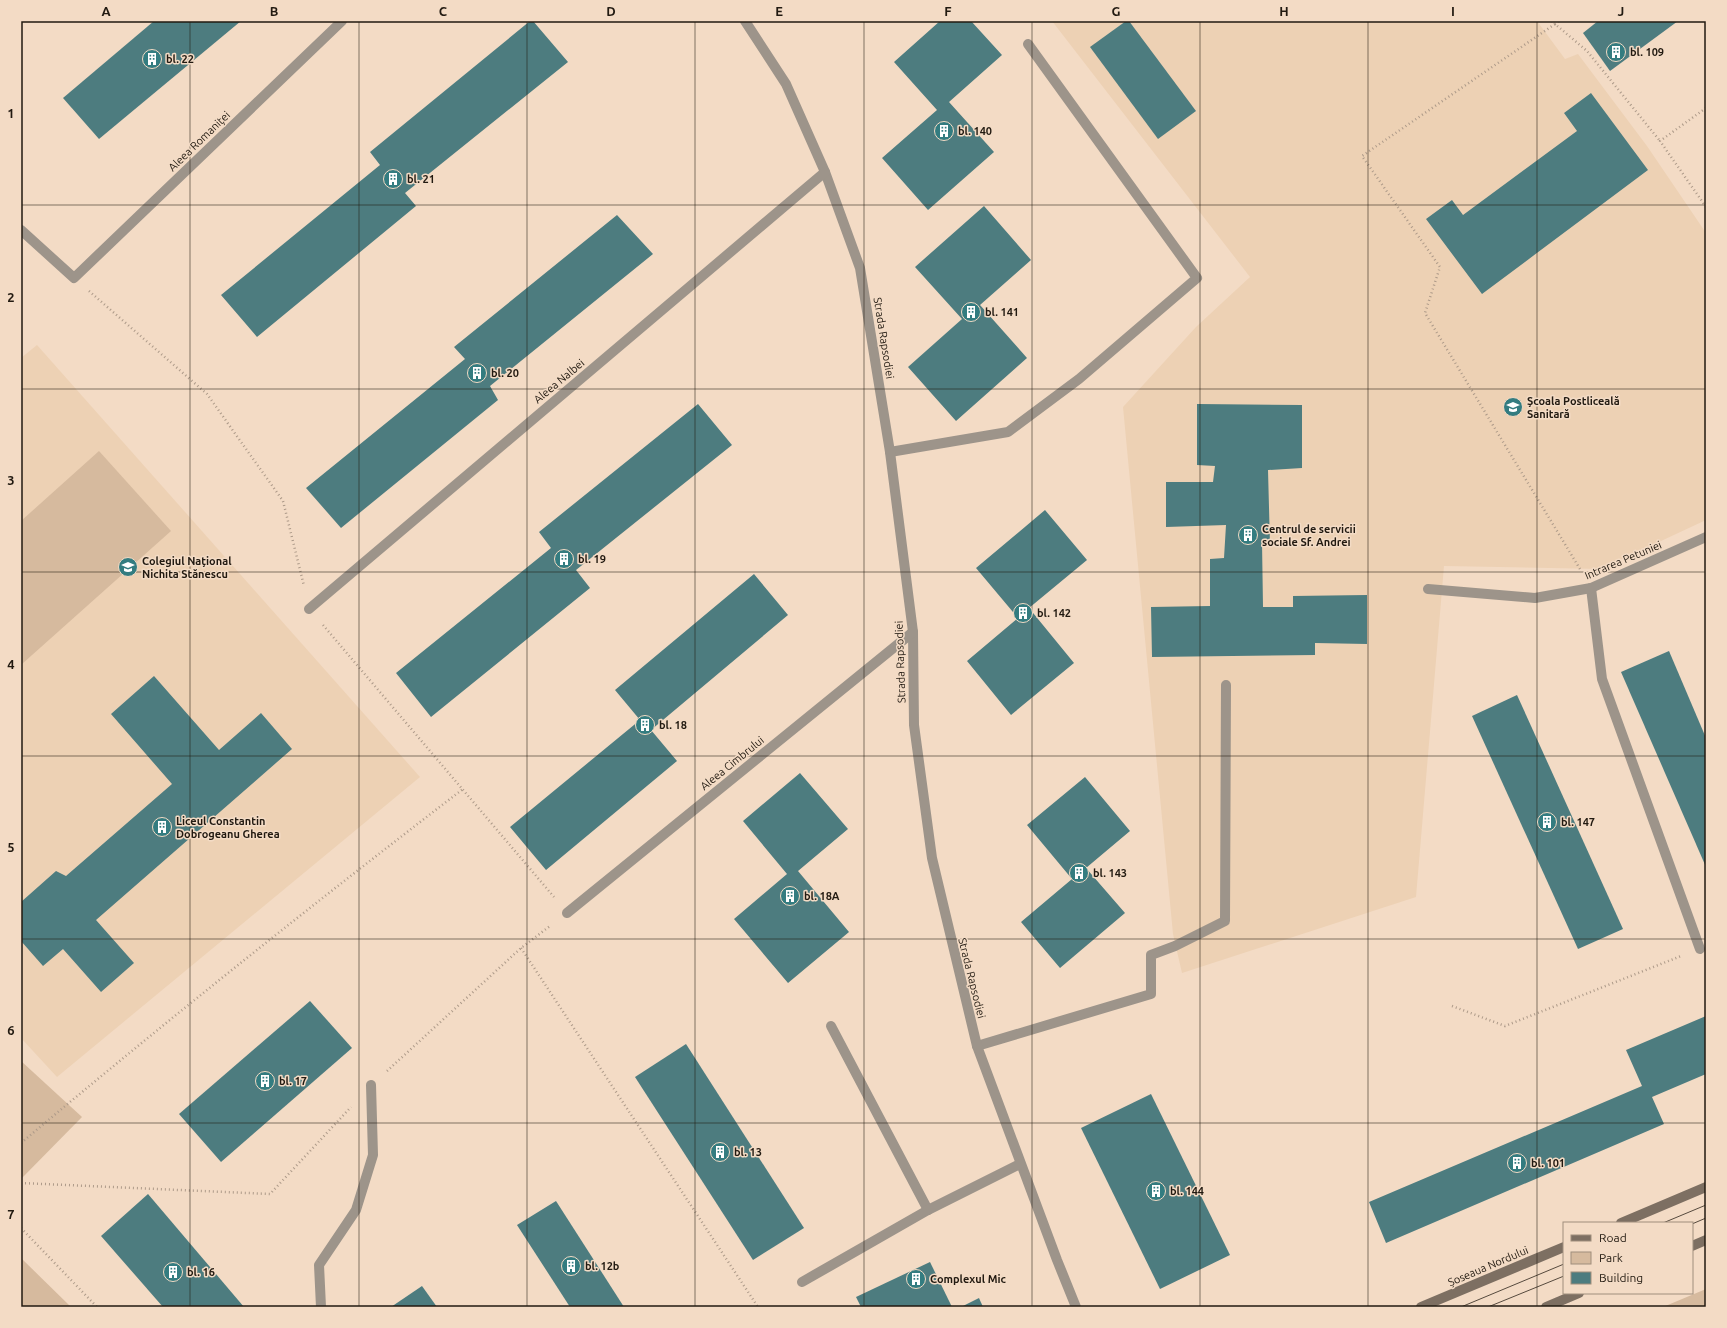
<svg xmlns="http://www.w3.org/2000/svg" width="1727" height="1328" font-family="Ubuntu,sans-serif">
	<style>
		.built { fill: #edd1b4 }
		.green { fill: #d6ba9e }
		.building { fill: #4d7c7f }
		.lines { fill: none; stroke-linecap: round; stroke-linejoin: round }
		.path { stroke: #ad9a89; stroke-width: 2.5; stroke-dasharray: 1 3; stroke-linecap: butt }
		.lane { stroke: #9d948a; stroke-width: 10 }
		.street { stroke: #9d948a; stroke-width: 10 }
		.secondary { stroke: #7d6f62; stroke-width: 10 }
		.tram { stroke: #564a3e; stroke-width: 1 }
		.grid { fill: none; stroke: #221a11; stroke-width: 1; stroke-opacity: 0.55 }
		.labels { text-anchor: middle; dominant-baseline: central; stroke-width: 3; stroke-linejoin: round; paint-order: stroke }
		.poi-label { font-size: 11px; font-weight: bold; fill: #221a11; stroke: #f3dbc5; text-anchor: start }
		.street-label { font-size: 11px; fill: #221a11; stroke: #f3dbc5 }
		.neatline { fill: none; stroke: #221a11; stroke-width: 1.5 }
		.grid-label { font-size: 13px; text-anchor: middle; font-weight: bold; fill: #221a11 }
	</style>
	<rect width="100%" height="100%" fill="#f3dbc5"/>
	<g class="built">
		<path d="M1052 21H1537L1565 59 1578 54 1647 146 1706 233V520L1601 569 1444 566 1416 897 1182 973 1173 934 1123 407 1196 327 1250 277Z"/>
		<path d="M37 345 420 777 57 1077 21 1038V358Z"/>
	</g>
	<g class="green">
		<path d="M99 451 171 531 22 664 21 663V521Z"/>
		<path d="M21 1061 82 1117 21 1179Z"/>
		<path d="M21 1258 71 1307H21Z"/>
		<path d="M1706 1289V1307H1663Z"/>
	</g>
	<g class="building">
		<path d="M154 21H241L99 139 63 98Z"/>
		<path d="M530 21H533L568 62 405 193 416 206 257 337 221 295 380 165 370 152Z"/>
		<path d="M940 21H971L1002 55 949 102 994 152 928 210 882 158 937 110 894 62Z"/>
		<path d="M1126 21H1129L1196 111 1158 139 1090 47Z"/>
		<path d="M1598 21H1678L1610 71 1583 33Z"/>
		<path d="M1591 93 1648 170 1482 294 1426 219 1452 200 1463 215 1577 131 1564 113Z"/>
		<path d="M984 206 1031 260 980 305 1027 358 956 421 908 367 962 319 915 267Z"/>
		<path d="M617 215 653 254 490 386 498 400 341 528 306 488 465 359 454 347Z"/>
		<path d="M698 404 732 445 576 570 590 588 431 717 396 673 551 548 539 532Z"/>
		<path d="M1197 404 1302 405V468L1268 470 1270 545 1262 542 1263 607H1293V596L1367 595V644L1315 643V655L1152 657 1151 607 1210 606V559L1224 558 1226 525 1166 527V482H1213L1215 466 1197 465Z"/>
		<path d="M1045 510 1087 560 1029 608 1074 663 1011 715 967 661 1018 618 976 568Z"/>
		<path d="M754 574 788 615 651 730 677 761 546 870 510 827 640 720 615 690Z"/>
		<path d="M1669 651 1706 738V867L1621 672Z"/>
		<path d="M154 676 219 750 261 713 292 749 96 920 134 963 101 992 63 949 43 966 21 941V902L56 871 66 876 172 784 111 714Z"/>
		<path d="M1517 695 1623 929 1578 949 1472 716Z"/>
		<path d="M800 773 848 829 798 871 849 932 788 983 734 919 787 874 743 821Z"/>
		<path d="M1085 777 1130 831 1086 868 1125 913 1060 968 1021 922 1072 879 1027 825Z"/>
		<path d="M310 1001 352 1048 221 1162 179 1114Z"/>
		<path d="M1706 1016V1074L1652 1097 1664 1124 1386 1243 1369 1202 1642 1086 1626 1050Z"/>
		<path d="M686 1044 804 1228 753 1260 635 1077Z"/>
		<path d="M1151 1094 1230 1255 1160 1289 1081 1128Z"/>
		<path d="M148 1194 244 1307H163L101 1236Z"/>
		<path d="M556 1201 624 1307H570L517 1225Z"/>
		<path d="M930 1262 952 1307H861L856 1297Z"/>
		<path d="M422 1286 437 1307H391Z"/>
		<path d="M979 1298 983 1307H961Z"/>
	</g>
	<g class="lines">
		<g class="path">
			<path d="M1552 21 1555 24 1559 21"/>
			<path d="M1706 108 1660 141 1706 207"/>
			<path d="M89 291 207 394 283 501 304 586"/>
			<path d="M1580 569 1425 313 1440 267 1362 156 1555 24 1587 51 1660 141"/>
			<path d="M323 625 554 897"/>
			<path d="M521 948 758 1307"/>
			<path d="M1452 1006 1505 1026 1681 956"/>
			<path d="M387 1071 521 948 550 926"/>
			<path d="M21 1143C166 1021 313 904 463 789"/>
			<path d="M21 1183 270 1194 351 1107"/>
			<path d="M21 1228 97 1307"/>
		</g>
		<g class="lane">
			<path d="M890 452 1008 432 1079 379 1197 278 1028 44"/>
			<path d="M1591 588 1602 679 1700 949"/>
			<path d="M831 1026 928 1210"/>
			<path d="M977 1046 1151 994V955L1175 946 1225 921 1226 685"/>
		</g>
		<g class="street">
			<path d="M745 21 786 84 825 172 860 268 890 452 913 632 914 725 932 858 977 1046 1057 1260 1076 1307"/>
			<path d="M21 230 74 278 342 21"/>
			<path d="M1428 589 1535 598 1591 588 1706 537"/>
			<path d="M309 609 825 172"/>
			<path d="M567 913 913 632"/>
			<path d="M802 1282 928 1210 1020 1164"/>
			<path d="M321 1307 319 1265 356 1210 373 1155 371 1085"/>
		</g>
		<g class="secondary">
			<path d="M1621 1223 1706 1187"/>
			<path d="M1692 1246 1706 1240"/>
			<path d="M1421 1307 1564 1247"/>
			<path d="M1546 1307 1579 1293"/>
		</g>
		<g class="tram">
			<path d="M1663 1223 1706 1205"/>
			<path d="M1692 1224 1706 1218"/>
			<path d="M1461 1307 1564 1264"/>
			<path d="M1488 1307 1564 1276"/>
		</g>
	</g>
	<path class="grid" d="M190 21V1307M359 21V1307M527 21V1307M695 21V1307M864 21V1307M1032 21V1307M1200 21V1307M1368 21V1307M1537 21V1307M21 205H1706M21 389H1706M21 572H1706M21 756H1706M21 939H1706M21 1123H1706"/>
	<defs>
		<g id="building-disc" transform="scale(1)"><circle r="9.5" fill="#337c80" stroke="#f3dbc5"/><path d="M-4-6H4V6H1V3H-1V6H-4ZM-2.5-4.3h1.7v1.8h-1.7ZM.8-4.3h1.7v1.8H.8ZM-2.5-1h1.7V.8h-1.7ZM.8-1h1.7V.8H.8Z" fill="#fff"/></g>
		<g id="school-disc" transform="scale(1)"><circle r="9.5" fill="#337c80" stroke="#f3dbc5"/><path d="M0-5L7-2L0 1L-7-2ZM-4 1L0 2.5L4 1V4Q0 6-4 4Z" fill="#fff"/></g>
	</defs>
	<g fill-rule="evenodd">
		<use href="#building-disc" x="1616" y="52"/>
		<use href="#building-disc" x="152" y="59"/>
		<use href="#building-disc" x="944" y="131"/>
		<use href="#building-disc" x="393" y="179"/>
		<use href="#building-disc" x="971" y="312"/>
		<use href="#building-disc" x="477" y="373"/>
		<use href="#school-disc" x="1513" y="407"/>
		<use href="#building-disc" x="1248" y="535"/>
		<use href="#building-disc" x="564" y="559"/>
		<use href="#school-disc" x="128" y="567"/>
		<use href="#building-disc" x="1023" y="613"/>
		<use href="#building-disc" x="645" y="725"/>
		<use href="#building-disc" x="1547" y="822"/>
		<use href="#building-disc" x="162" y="827"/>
		<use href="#building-disc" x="1079" y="873"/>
		<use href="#building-disc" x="790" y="896"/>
		<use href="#building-disc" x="265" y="1081"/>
		<use href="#building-disc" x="720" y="1152"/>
		<use href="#building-disc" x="1517" y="1163"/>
		<use href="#building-disc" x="1156" y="1191"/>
		<use href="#building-disc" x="571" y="1266"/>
		<use href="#building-disc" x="173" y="1272"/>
		<use href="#building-disc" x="916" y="1279"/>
	</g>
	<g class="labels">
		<g class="poi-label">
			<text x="1630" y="52">bl. 109</text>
			<text x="166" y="59">bl. 22</text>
			<text x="958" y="131">bl. 140</text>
			<text x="407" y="179">bl. 21</text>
			<text x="985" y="312">bl. 141</text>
			<text x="491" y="373">bl. 20</text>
			<text x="1527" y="401">Școala Postliceală<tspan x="1527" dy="13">Sanitară</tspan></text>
			<text x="1262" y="529">Centrul de servicii<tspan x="1262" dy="13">sociale Sf. Andrei</tspan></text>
			<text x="578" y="559">bl. 19</text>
			<text x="142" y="561">Colegiul Național<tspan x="142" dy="13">Nichita Stănescu</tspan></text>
			<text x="1037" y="613">bl. 142</text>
			<text x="659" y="725">bl. 18</text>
			<text x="176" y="821">Liceul Constantin<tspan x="176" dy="13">Dobrogeanu Gherea</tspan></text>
			<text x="1561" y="822">bl. 147</text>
			<text x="1093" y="873">bl. 143</text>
			<text x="804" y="896">bl. 18A</text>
			<text x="279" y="1081">bl. 17</text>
			<text x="734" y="1152">bl. 13</text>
			<text x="1531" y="1163">bl. 101</text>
			<text x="1170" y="1191">bl. 144</text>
			<text x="585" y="1266">bl. 12b</text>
			<text x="187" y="1272">bl. 16</text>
			<text x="930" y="1279">Complexul Mic</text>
		</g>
		<g class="street-label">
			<text transform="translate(199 141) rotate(-44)">Aleea Romaniței</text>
			<text transform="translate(884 338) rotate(81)">Strada Rapsodiei</text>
			<text transform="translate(559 381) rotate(-40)">Aleea Nalbei</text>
			<text transform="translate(1623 560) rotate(-23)">Intrarea Petuniei</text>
			<text transform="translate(900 662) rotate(-92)">Strada Rapsodiei</text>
			<text transform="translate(732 763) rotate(-39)">Aleea Cimbrului</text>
			<text transform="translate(972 978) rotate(76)">Strada Rapsodiei</text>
			<text transform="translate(1488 1266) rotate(-23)">Șoseaua Nordului</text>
		</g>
	</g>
	<rect width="1727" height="1328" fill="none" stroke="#f3dbc5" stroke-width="44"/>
	<rect x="1563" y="1222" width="130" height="72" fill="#f3dbc5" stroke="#9f8e7d"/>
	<rect x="1571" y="1235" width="20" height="6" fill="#7d6f62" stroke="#9f8e7d"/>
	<text x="1599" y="1242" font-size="12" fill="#221a11">Road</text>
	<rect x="1571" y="1252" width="20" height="12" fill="#d6ba9e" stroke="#9f8e7d"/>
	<text x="1599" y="1262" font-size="12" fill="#221a11">Park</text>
	<rect x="1571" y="1272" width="20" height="12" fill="#4d7c7f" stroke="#9f8e7d"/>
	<text x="1599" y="1282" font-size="12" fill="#221a11">Building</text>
	<rect x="22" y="22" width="1683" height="1284" class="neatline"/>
	<g class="grid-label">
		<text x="106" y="16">A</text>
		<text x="274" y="16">B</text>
		<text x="443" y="16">C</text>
		<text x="611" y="16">D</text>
		<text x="779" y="16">E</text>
		<text x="948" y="16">F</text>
		<text x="1116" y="16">G</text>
		<text x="1284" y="16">H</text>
		<text x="1453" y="16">I</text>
		<text x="1621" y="16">J</text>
		<text x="11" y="118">1</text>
		<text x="11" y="302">2</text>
		<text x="11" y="485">3</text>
		<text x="11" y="669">4</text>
		<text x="11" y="852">5</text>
		<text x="11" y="1035">6</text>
		<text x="11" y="1219">7</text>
	</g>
</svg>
